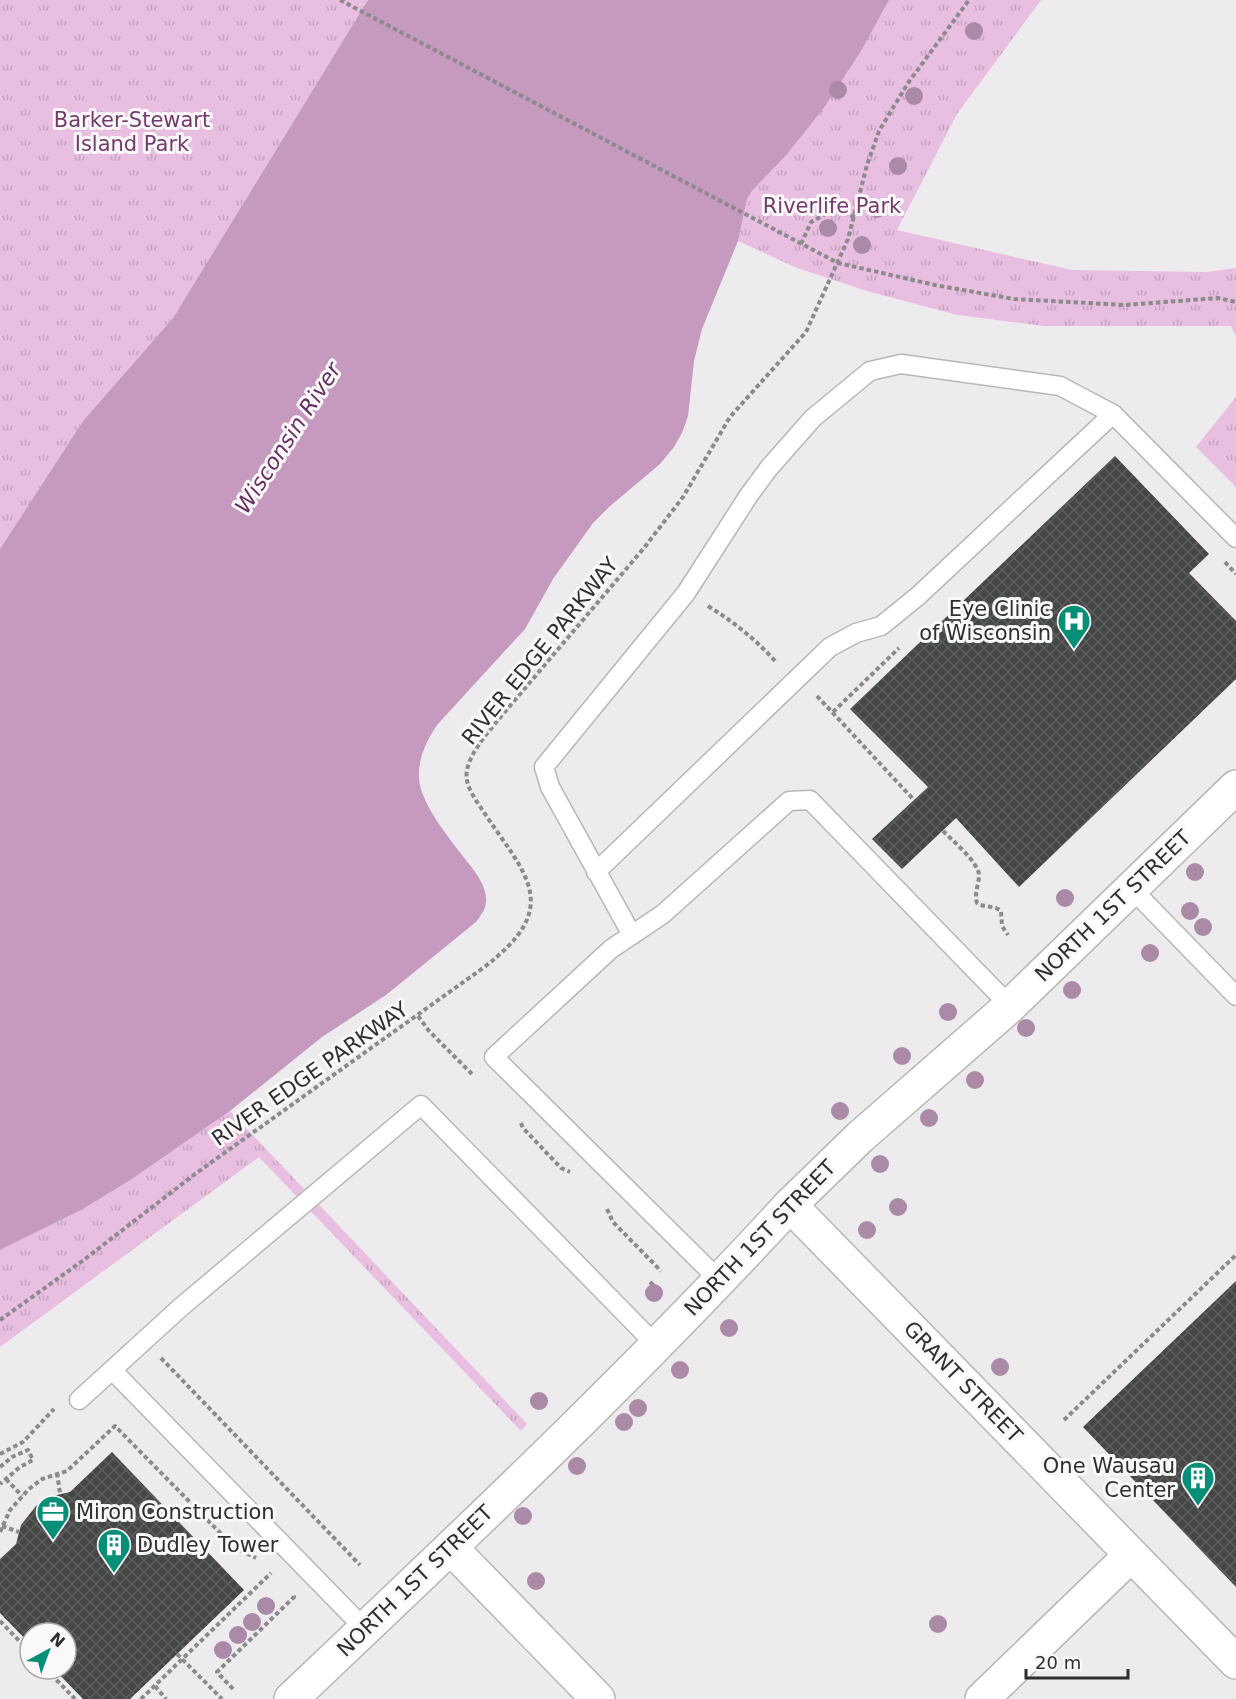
<svg xmlns="http://www.w3.org/2000/svg" width="1236" height="1699" font-family="'DejaVu Sans',sans-serif">
	<style>
		.park { fill: url(#park-tufts) }
		.water { fill: #c699bf }
		.building { fill: url(#building-cross-hatch) }
		.lines { fill: none; stroke-linecap: round; stroke-linejoin: round }
		.lane-casing { stroke: #b9b6b8; stroke-width: 21 }
		.street-casing { stroke: #b9b6b8; stroke-width: 36 }
		.secondary-casing { stroke: #b9b6b8; stroke-width: 36 }
		.path { stroke: #8c8a8c; stroke-width: 4; stroke-dasharray: 4.5 3; stroke-linecap: butt }
		.lane { stroke: #fff; stroke-width: 18 }
		.street { stroke: #fff; stroke-width: 33 }
		.secondary { stroke: #fff; stroke-width: 33 }
		.tree { fill: #aa8aa7 }
		.labels { text-anchor: middle; dominant-baseline: central; stroke-width: 6; stroke-linejoin: round; paint-order: stroke }
		.park-label { font-size: 21px; fill: #733b6d; stroke: #fbf8fa }
		.poi-label { font-size: 21px; fill: #302f30; stroke: #fbf8fa; text-anchor: end }
		.street-label { font-size: 21px; fill: #302f30; stroke: #fbf8fa }
		.water-label { font-size: 22px; font-style: italic; fill: #662f61; stroke: #fbf8fa }
	</style>
	<defs>
		<pattern id="park-tufts" width="24" height="20" patternUnits="userSpaceOnUse" patternTransform="scale(1.5)"><rect width="24" height="20" fill="#e8bee1"/><path d="M3 7l-1-3M5 7V3M7 7l1-3M15 17l-1-3M17 17v-4M19 17l1-3" fill="none" stroke="#c7a4c1"/></pattern>
		<pattern id="building-cross-hatch" width="8" height="8" patternUnits="userSpaceOnUse" patternTransform="scale(1.5)"><rect width="8" height="8" fill="#444746"/><path d="M0 0l8 8M0 8l8-8" fill="none" stroke="#5d5f5f"/></pattern>
	</defs>
	<rect width="100%" height="100%" fill="#edebed"/>
	<g class="park">
		<path d="M0 0H368L173 318 83 421 0 549Z"/>
		<path d="M889 0H1041L957 114 897 230 1072 270 1207 272 1236 268V337L1231 326H1044L958 315 870 292 797 268 738 241 747 199 752 191 771 171 878 20Z"/>
		<path d="M1236 397V487L1196 447Z"/>
		<path d="M230 1111 527 1424 521 1431 259 1157 0 1347V1250L83 1209 132 1179Z"/>
	</g>
	<path class="water" d="M368 0H889L861 51 823 109 787 154 752 191 747 199 738 241 702 329 694 361 688 416 682 433 674 447 660 464 609 507 593 523 553 579 525 629 437 725C427 740 418 758 419 777 419 803 453 843 469 864 477 874 487 888 486 901 486 909 481 915 476 922L386 995 322 1037 230 1111 132 1179 83 1209 0 1250V549L83 421 173 318Z"/>
	<g class="building">
		<path d="M1115 456 1209 554 1189 573 1236 621V679L1019 887 956 818 902 869 872 839 928 787 850 709Z"/>
		<path d="M1236 1281V1587L1083 1427Z"/>
		<path d="M112 1452 244 1590 130 1699H83L54 1669H66V1633H30V1644L0 1613V1559L16 1544 21 1525 36 1506 48 1497 70 1492Z"/>
	</g>
	<g class="lines">
		<g class="lane-casing">
			<g id="lane">
				<path d="M596 872 830 647 856 633 881 626 918 596 1113 414"/>
				<path d="M1131 888 1236 996"/>
				<path d="M632 935 550 787 544 767 686 593 749 495 769 468 813 418 870 371 901 364 1060 386 1113 414 1236 538"/>
				<path d="M720 1281 494 1057 611 949 663 914 789 801 810 800 1010 1006"/>
				<path d="M112 1370 365 1629"/>
				<path d="M79 1400 181 1307 421 1105 656 1345"/>
			</g>
		</g>
		<g class="street-casing">
			<g id="street">
				<path d="M790 1205 860 1137 1010 1006 1236 787"/>
				<path d="M451 1548 598 1699"/>
			</g>
		</g>
		<g class="secondary-casing">
			<g id="secondary">
				<path d="M291 1699C461 1538 632 1377 790 1205L1236 1662"/>
				<path d="M982 1699 1131 1555"/>
			</g>
		</g>
		<g class="path">
			<path d="M340 0 838 263 935 285 1014 299 1125 305 1218 298 1236 302"/>
			<path d="M801 244 811 222 833 210 855 217"/>
			<path d="M1225 562 1236 574"/>
			<path d="M708 606C734 622 755 639 776 662"/>
			<path d="M817 696 914 800"/>
			<path d="M833 712 899 648"/>
			<path d="M943 831C952 840 979 863 979 875 979 885 974 892 977 903 984 908 994 905 1001 911L1002 926 1008 935"/>
			<path d="M418 1016 429 1031 472 1074"/>
			<path d="M521 1123 523 1128 561 1168 570 1172"/>
			<path d="M607 1209 613 1222 661 1271"/>
			<path d="M650 1282 660 1292"/>
			<path d="M0 1320 81 1262 195 1174 483 968C565 906 526 876 481 808 474 797 464 784 467 770 471 751 487 734 498 720L644 548 683 497 730 417 806 332 848 239 867 165 879 131 908 83 969 0"/>
			<path d="M161 1358 360 1565"/>
			<path d="M1064 1420 1236 1255"/>
			<path d="M0 1454 23 1442 54 1409"/>
			<path d="M0 1467 12 1457 28 1450 33 1460 20 1467 0 1484"/>
			<path d="M57 1473 60 1493"/>
			<path d="M6 1479 22 1496"/>
			<path d="M2 1526 19 1532"/>
			<path d="M0 1532 10 1510 29 1489 42 1479 67 1471 115 1426 235 1548 256 1558"/>
			<path d="M0 1621 30 1652"/>
			<path d="M177 1654 222 1699"/>
			<path d="M46 1669 75 1699"/>
			<path d="M155 1686 166 1699"/>
			<path d="M233 1689 217 1672 294 1597 293 1595"/>
			<path d="M141 1699 271 1573"/>
		</g>
		<use href="#lane" class="lane"/>
		<use href="#street" class="street"/>
		<use href="#secondary" class="secondary"/>
	</g>
	<g class="tree">
		<circle cx="974" cy="31" r="9"/>
		<circle cx="838" cy="90" r="9"/>
		<circle cx="914" cy="96" r="9"/>
		<circle cx="898" cy="166" r="9"/>
		<circle cx="877" cy="209" r="9"/>
		<circle cx="828" cy="228" r="9"/>
		<circle cx="862" cy="245" r="9"/>
		<circle cx="1195" cy="872" r="9"/>
		<circle cx="1065" cy="898" r="9"/>
		<circle cx="1190" cy="911" r="9"/>
		<circle cx="1203" cy="927" r="9"/>
		<circle cx="1150" cy="953" r="9"/>
		<circle cx="1072" cy="990" r="9"/>
		<circle cx="948" cy="1012" r="9"/>
		<circle cx="1026" cy="1028" r="9"/>
		<circle cx="902" cy="1056" r="9"/>
		<circle cx="975" cy="1080" r="9"/>
		<circle cx="840" cy="1111" r="9"/>
		<circle cx="929" cy="1118" r="9"/>
		<circle cx="880" cy="1164" r="9"/>
		<circle cx="898" cy="1207" r="9"/>
		<circle cx="867" cy="1230" r="9"/>
		<circle cx="654" cy="1293" r="9"/>
		<circle cx="729" cy="1328" r="9"/>
		<circle cx="1000" cy="1367" r="9"/>
		<circle cx="680" cy="1370" r="9"/>
		<circle cx="539" cy="1401" r="9"/>
		<circle cx="638" cy="1408" r="9"/>
		<circle cx="624" cy="1422" r="9"/>
		<circle cx="577" cy="1466" r="9"/>
		<circle cx="523" cy="1516" r="9"/>
		<circle cx="536" cy="1581" r="9"/>
		<circle cx="266" cy="1606" r="9"/>
		<circle cx="252" cy="1622" r="9"/>
		<circle cx="938" cy="1624" r="9"/>
		<circle cx="238" cy="1635" r="9"/>
		<circle cx="223" cy="1650" r="9"/>
	</g>
	<defs>
		<g id="hospital-pin" transform="scale(1.725)"><path d="M0 17L-7.5 6A9.5 9.5 0 1 1 7.5 6Z" fill="#058f77" stroke="#fbf8fa"/><path d="M-5-5h3v3.5h4V-5h3V5h-3V1.5h-4V5h-3Z" fill="#fff"/></g>
		<g id="building-pin" transform="scale(1.725)"><path d="M0 17L-7.5 6A9.5 9.5 0 1 1 7.5 6Z" fill="#058f77" stroke="#fbf8fa"/><path d="M-4-6H4V6H1V3H-1V6H-4ZM-2.5-4.3h1.7v1.8h-1.7ZM.8-4.3h1.7v1.8H.8ZM-2.5-1h1.7V.8h-1.7ZM.8-1h1.7V.8H.8Z" fill="#fff"/></g>
		<g id="office-pin" transform="scale(1.725)"><path d="M0 17L-7.5 6A9.5 9.5 0 1 1 7.5 6Z" fill="#058f77" stroke="#fbf8fa"/><path d="M-6-3h4V-5.5h4V-3h4V5H-6ZM-1-4.5V-3h2v-1.5ZM-6 0V1H6V0Z" fill="#fff"/></g>
	</defs>
	<g fill-rule="evenodd">
		<use href="#hospital-pin" x="1074" y="621"/>
		<use href="#building-pin" x="1198" y="1478"/>
		<use href="#office-pin" x="53" y="1512"/>
		<use href="#building-pin" x="114" y="1545"/>
	</g>
	<g class="labels">
		<g class="park-label">
			<text x="132" y="120">Barker-Stewart<tspan x="132" dy="24">Island Park</tspan></text>
			<text x="832" y="206">Riverlife Park</text>
		</g>
		<g class="poi-label">
			<text x="1051" y="609">Eye Clinic<tspan x="1051" dy="24">of Wisconsin</tspan></text>
			<text x="1175" y="1466">One Wausau<tspan x="1175" dy="24">Center</tspan></text>
			<text x="76" y="1512" text-anchor="start">Miron Construction</text>
			<text x="137" y="1545" text-anchor="start">Dudley Tower</text>
		</g>
		<g class="street-label">
			<text transform="translate(540 651) rotate(-51)">RIVER EDGE PARKWAY</text>
			<text transform="translate(1113 906) rotate(-44)">NORTH 1ST STREET</text>
			<text transform="translate(310 1074) rotate(-35)">RIVER EDGE PARKWAY</text>
			<text transform="translate(760 1238) rotate(-46)">NORTH 1ST STREET</text>
			<text transform="translate(963 1382) rotate(46)">GRANT STREET</text>
			<text transform="translate(415 1581) rotate(-44)">NORTH 1ST STREET</text>
		</g>
		<g class="water-label">
			<text transform="translate(288 438) rotate(-57)">Wisconsin River</text>
		</g>
	</g>
	<g transform="translate(48 1651) rotate(41)"><circle r="28" fill="#fbf8fa" stroke="#aaa8a9" stroke-width="1.5"/>
	<path d="M0-4.5L10 22L0 15L-10 22Z" fill="#058f77"/>
	<text y="-9" font-size="16" font-weight="bold" text-anchor="middle" fill="#302f30">N</text>
	</g>
	<path d="M1026 1669v9h102v-9" fill="none" stroke="#302f30" stroke-width="3"/>
	<text x="1035" y="1669" font-size="18" fill="#302f30" stroke="#fbf8fa" stroke-width="4.5" paint-order="stroke">20 m</text>
</svg>
